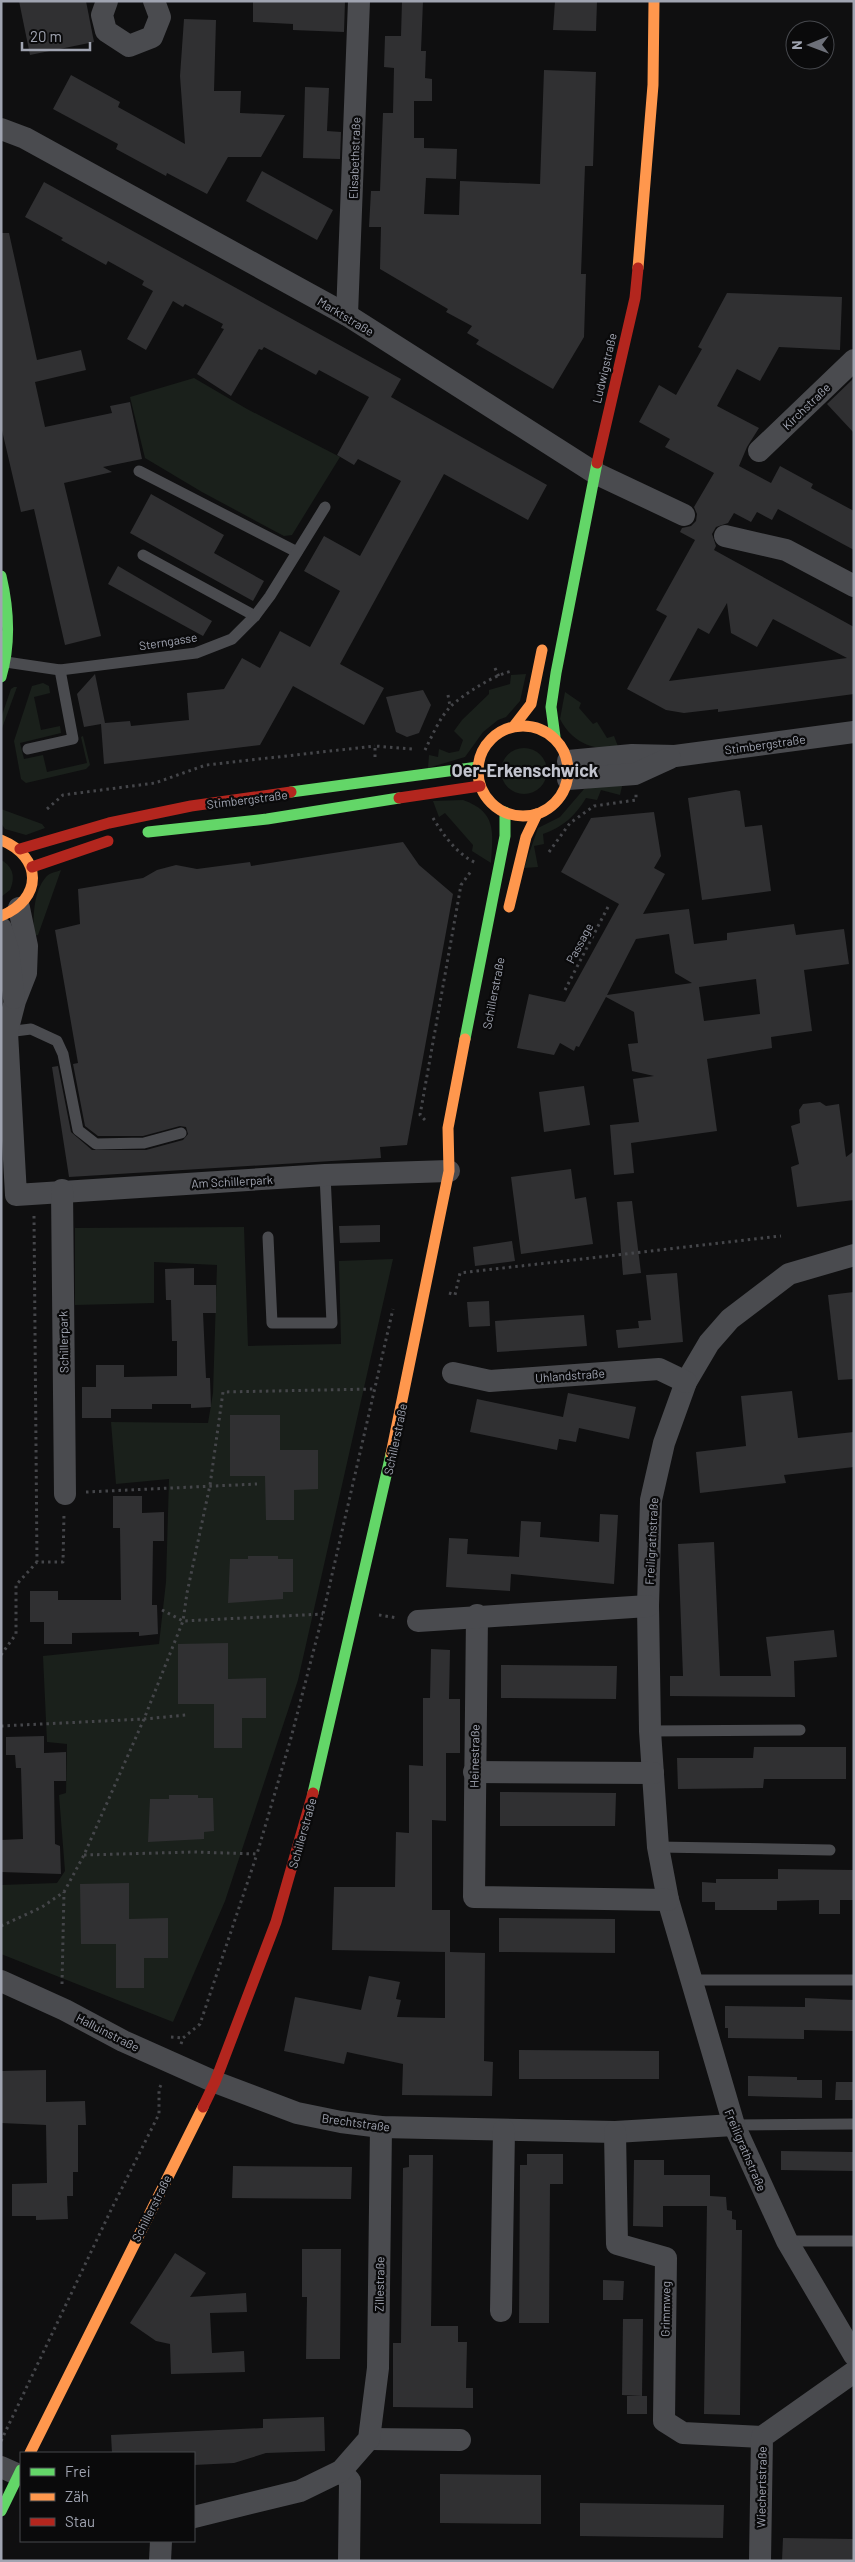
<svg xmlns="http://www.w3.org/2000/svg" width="855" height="2562" font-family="Barlow,sans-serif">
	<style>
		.green { fill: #1a201b }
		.building { fill: #303032; fill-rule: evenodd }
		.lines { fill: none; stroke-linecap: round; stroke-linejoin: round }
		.path { stroke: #45464a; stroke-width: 3; stroke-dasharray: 2.5 4; stroke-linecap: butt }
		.lane { stroke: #4a4b4f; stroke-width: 11 }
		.street { stroke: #4a4b4f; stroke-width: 22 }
		.fast { stroke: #63d668; stroke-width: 11 }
		.slow { stroke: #ff974d; stroke-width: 11 }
		.jam { stroke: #b3261e; stroke-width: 11 }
		.labels { text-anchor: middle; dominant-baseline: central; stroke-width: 4.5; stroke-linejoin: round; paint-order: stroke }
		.street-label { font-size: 12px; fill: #a0a4b1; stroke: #0a0a0b }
		.district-label { font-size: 18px; font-weight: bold; fill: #c1c3cd; stroke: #0a0a0b }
	</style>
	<rect width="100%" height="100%" fill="#0f0f10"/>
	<g class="green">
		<path d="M194 378 247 409 340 457 292 535 284 536 202 492 145 458 130 397Z"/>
		<path d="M526 674 520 701 506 717 498 720 483 732 465 757 428 768 429 755 438 757 439 749 449 753 459 751 463 740 454 731 462 720 489 694V690L510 684 511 675Z"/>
		<path d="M43 683 49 686 50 693 34 697 41 730 60 726 61 733 20 743 24 759 43 755 47 772 87 763 81 737 83 736 90 765 86 769 26 783 21 779 14 741 32 686Z"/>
		<path d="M14 687H17L1 731V718L11 689Z"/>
		<path d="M565 692 581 703 579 708 593 724 597 722 607 738 614 736 619 749C594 750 573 744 560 719Z"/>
		<circle cx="524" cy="771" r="23"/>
		<path d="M623 782 620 795 601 790 597 800 586 798C575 816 563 827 543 834L544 844 534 846 538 867 524 868 538 828 560 817 584 789Z"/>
		<path d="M463 800C497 812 493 832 491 863L472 851 473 845 445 813 439 817 433 801Z"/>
		<path d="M1 809 42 824 45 828 26 835 5 829 1 823Z"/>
		<path d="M1 860C14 867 15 878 10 890L1 897Z"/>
		<path d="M61 870 38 935 34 936C33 918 33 892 46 877 49 873 56 872 61 870Z"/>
		<path d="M244 1227 248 1346 341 1344 339 1261 393 1259 298 1680 225 1901 173 2022 1 1954V1885L57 1883 65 1871 59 1795 66 1793 67 1744 47 1742 43 1656 159 1644 166 1582 169 1479 116 1484 111 1422 208 1423 213 1393 217 1265 154 1262V1303L75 1305V1228Z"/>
	</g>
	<g class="building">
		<path d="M19 1H86L94 42 30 55Z"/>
		<path d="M253 1H345L344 32 293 30V24L253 22Z"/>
		<path d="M402 1H423L421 51H426L425 78 432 79V101H414V138H424V148L457 149 456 179 426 178 424 214 459 215 460 181 540 184 544 70 596 72 593 166H585L581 274H586L584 337 553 389 476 344 479 340 467 333 472 326 446 312 448 309 380 269 381 227H369L371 191H380L383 113H393L394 68 384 67 385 36H401Z"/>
		<path d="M555 1H597L596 31 553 30Z"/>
		<path d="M184 19 216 20 214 91H241L240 113 285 115 261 157H228L207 194 167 173 166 176 116 149 118 144 53 109 71 75 120 102 118 107 185 144 180 76Z"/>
		<path d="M305 87 329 88 327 131 341 132 340 159 303 158Z"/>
		<path d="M262 171 333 210 317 240 246 201Z"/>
		<path d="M44 182 401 379 391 397 547 485 528 520 444 474 340 664 384 688 364 725 293 686 260 745 104 764 101 724 84 727 77 694 95 674 105 723 130 721 131 726 189 720 187 693 224 689 242 658 260 668 280 631 310 647 340 591 304 571 324 536 360 556 401 481 358 459 354 465 337 455 369 397 319 370 316 375 264 347 262 350 259 349 231 396 197 374 224 329 221 328 223 324 185 304 183 307 173 301 146 350 127 339 153 291 142 285 144 281 108 261 106 265 61 240 63 238 25 217Z"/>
		<path d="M1 233H9L37 360 81 350 86 370 35 382 45 427 112 413 110 406 130 402 142 459 103 467 112 472 64 483 101 636 65 645 34 509 21 512 1 426Z"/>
		<path d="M727 293 842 297 840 350 779 347 760 381 737 369 717 406 759 428 747 447 739 466 771 483 780 466 813 484 811 488 854 511V550L778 509 772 520 757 512 751 522 734 513 728 523 716 527 712 534 716 546 714 550 854 627V694L718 712V709L684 713 666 710 627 689 667 616 656 610 695 540 680 532 682 528 691 526 696 521 697 514 694 507 714 473 665 447 670 439 639 422 659 385 676 395 702 349 698 347ZM727 603 731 633 757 647 773 619 847 658 669 681 698 628 709 634Z"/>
		<path d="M854 378V433L827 404Z"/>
		<path d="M151 494 224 535 214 553 264 581 253 601 130 533Z"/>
		<path d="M118 566 212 621 203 636 108 584Z"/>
		<path d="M423 690 431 705 419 733 407 737 396 732 386 697Z"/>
		<path d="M736 790 740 791 745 827 762 825 771 891 702 900 688 798Z"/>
		<path d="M654 812 661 856 654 868 665 874 643 914 689 909 694 944 727 940V933L794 924 796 935 844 929 849 964 804 970 812 1031 771 1037 772 1048 707 1059 717 1131 631 1143 634 1173 614 1175 610 1125 639 1122 633 1079 654 1076 632 1071 628 1044 638 1043 634 1012 606 997 579 1047 576 1046 574 1051 560 1043 554 1055 517 1048 529 994 565 1002 619 904 561 872 591 818ZM669 934 675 973 692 983 607 995 636 939ZM756 979 760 1014 704 1021 699 987Z"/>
		<path d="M403 842 419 865 453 894 407 1145 380 1147 381 1158 69 1177 52 1067 58 1066 71 1132 92 1150H146L183 1140 188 1134 186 1127 180 1126 143 1136H98L85 1126 73 1064 78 1063 55 930 80 924 78 889 143 878 157 870 176 865 197 869 250 862 251 866Z"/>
		<path d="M584 1086 590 1125 544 1132 539 1092Z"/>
		<path d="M820 1102 826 1106 839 1104 846 1157 854 1151V1200L797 1207 791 1167 799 1164 791 1126 800 1123 799 1110 803 1104Z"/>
		<path d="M571 1169 575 1199 586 1197 593 1244 521 1254 511 1177Z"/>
		<path d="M632 1201 641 1273 623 1275 617 1202Z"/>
		<path d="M380 1225V1242L340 1243 339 1226Z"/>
		<path d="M512 1241 515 1261 475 1266 473 1247Z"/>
		<path d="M194 1268V1285H216V1313H203L206 1378H210L211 1407 191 1408V1404H152V1409H111V1418H82V1387H96V1365H124V1377L177 1376V1341H172L171 1300H166L165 1269Z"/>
		<path d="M677 1273 683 1342 618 1348 616 1330 639 1328 638 1321 651 1320 646 1275Z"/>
		<path d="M854 1292V1379L838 1380 828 1295Z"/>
		<path d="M489 1301 490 1326 469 1327 467 1302Z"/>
		<path d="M584 1315 587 1346 497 1352 495 1321Z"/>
		<path d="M792 1391 798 1438 854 1432V1467L784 1475 786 1483 700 1493 696 1452 746 1446 741 1396Z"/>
		<path d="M568 1393 636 1407 629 1439 579 1428 576 1442 559 1439 557 1450 470 1432 477 1399 563 1417Z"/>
		<path d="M230 1415H280V1450H318V1489L294 1490V1520H266L265 1476H230Z"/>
		<path d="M113 1496H142V1513L164 1512V1541H153L152 1605H157L158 1634 139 1636V1632L72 1633V1644H44V1622H30V1591H58V1600H121L120 1528H113Z"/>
		<path d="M600 1514 618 1515 614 1584 511 1574 510 1591 446 1587 449 1538 468 1539 467 1554 519 1557 521 1521 541 1522 540 1537 599 1542Z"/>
		<path d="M714 1542 720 1676H771L766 1637 834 1630 837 1657 794 1661 795 1697 670 1696V1676H683L678 1544Z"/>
		<path d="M248 1556H278V1559H293V1592H283V1599L228 1603 230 1559H248Z"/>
		<path d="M228 1643V1679L266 1678V1718H242V1748H214V1704H178V1644Z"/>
		<path d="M431 1649 450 1650 449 1699H460V1753H446V1821L432 1820V1910H450V1952L485 1953 484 2061 493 2062 492 2096 402 2095 403 2064 347 2052 344 2064 284 2051 295 1997 361 2010 369 1976 400 1982 396 1999 401 2000 397 2017 445 2018V1952L332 1950 334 1887H395L396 1832 409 1833V1765L423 1766V1698H430Z"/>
		<path d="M501 1665 617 1666 616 1699 501 1698Z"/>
		<path d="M44 1736V1753L66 1752V1781H54L55 1844 60 1846 61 1874 1 1872V1840L23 1839 21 1768H16L15 1755H6V1737Z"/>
		<path d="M754 1747H846V1779H764L763 1788 678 1789 677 1758H753Z"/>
		<path d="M500 1792 616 1793 615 1826H500Z"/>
		<path d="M169 1795H198V1798H213L214 1831 204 1832V1839L148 1842 150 1799H169Z"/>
		<path d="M778 1869 854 1870V1900H840V1914H819V1900L777 1901V1910H715V1902H702V1882L716 1883V1879H778Z"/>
		<path d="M129 1883V1919L168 1918V1958H144V1988H116V1944H81L80 1884Z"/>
		<path d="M499 1918 615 1919V1953L499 1952Z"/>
		<path d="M805 1998 854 2000V2031L804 2030V2039L728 2038V2028H725V2006L805 2007Z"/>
		<path d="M519 2050 659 2051V2079H519Z"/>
		<path d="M46 2070V2102L85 2101 86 2125H78V2172H73V2196H67L68 2219 36 2220V2216H12V2184L47 2183 46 2125 1 2123V2071Z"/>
		<path d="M748 2076 797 2077V2080H822V2098L748 2096Z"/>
		<path d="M836 2082H854L853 2100H835Z"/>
		<path d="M781 2151 854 2152V2171L781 2170Z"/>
		<path d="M527 2154H563V2184H550L549 2323H519L520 2165H527Z"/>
		<path d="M409 2155H433L431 2326H458V2342H467L466 2388H473V2408L393 2407V2343H401L403 2168 409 2167Z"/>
		<path d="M634 2160H664V2175H710V2196L726 2197 727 2210 732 2211V2219L736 2220V2230H742L740 2415 704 2414 707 2206H663V2227L633 2226Z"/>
		<path d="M233 2166 352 2167 351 2199 232 2198Z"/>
		<path d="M302 2249H341L340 2359H306L307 2297H302Z"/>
		<path d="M175 2253 206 2273 190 2297 246 2293 247 2312 210 2313 212 2353 244 2351 245 2372 171 2374 170 2344 156 2341 130 2323Z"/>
		<path d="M603 2280 624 2281 623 2300H603Z"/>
		<path d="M623 2319H643L642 2396 622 2395Z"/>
		<rect x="627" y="2396" width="20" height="18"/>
		<path d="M324 2417 325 2451 266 2453 234 2463 194 2465V2453H112L111 2435 263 2428V2419Z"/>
		<path d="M440 2474 541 2475V2524L440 2523Z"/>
		<path d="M580 2503 724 2505 723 2538 580 2536Z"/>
		<path d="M783 2538 854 2539V2561H782Z"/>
	</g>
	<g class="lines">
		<g class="path">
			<path d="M495 668 499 677"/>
			<path d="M448 695 450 706"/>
			<path d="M425 750C432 736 439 719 450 707 462 695 497 673 513 671"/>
			<path d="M375 757V746L412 749"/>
			<path d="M47 809 63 795 155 783 206 765 375 746"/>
			<path d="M433 818C444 836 457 854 476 863"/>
			<path d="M549 852 570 823 594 806 636 800V794"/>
			<path d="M565 990 609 905"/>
			<path d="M425 1120 420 1115 461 885 472 870"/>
			<path d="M34 1216 37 1562"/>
			<path d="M449 1293 455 1295 460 1273 781 1236"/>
			<path d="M86 1492 257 1484"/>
			<path d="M162 1610 183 1621 323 1614"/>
			<path d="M379 1615 398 1618"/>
			<path d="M1 1655 16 1634V1585L37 1562H63L64 1514"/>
			<path d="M1 1726 144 1719 186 1715"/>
			<path d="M84 1855 194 1852 257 1854 291 1738 323 1614 393 1309"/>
			<path d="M1 1926 42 1907 64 1892 84 1855 144 1719 183 1621 187 1593 210 1485 223 1392 373 1389"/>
			<path d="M62 1984 64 1892"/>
			<path d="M171 2037 183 2038"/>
			<path d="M181 2044 183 2038 200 2024 257 1854"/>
			<path d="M1 2441 111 2210 159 2114V2089L162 2083"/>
		</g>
		<g class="lane">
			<path d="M139 471 297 552"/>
			<path d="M143 555 255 616"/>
			<path d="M6 662 60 670 196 653 232 639 255 616 270 596 325 507"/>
			<path d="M28 749 73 739 60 670"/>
			<path d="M7 1032 31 1029 57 1041 63 1054 78 1130 96 1144 144 1143 181 1133"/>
			<path d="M268 1237 272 1323H332L325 1175"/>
			<path d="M650 1731 800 1730"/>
			<path d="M658 1847 830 1850"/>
			<path d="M691 1980H854"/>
			<path d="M734 2125 854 2124"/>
			<path d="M787 2241H854"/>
		</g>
		<g class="street">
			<path d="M107 1 102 15 106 31 129 46 152 37 160 17 154 1"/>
			<path d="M1 129 25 138 347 315 595 473 684 515"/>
			<path d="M347 315 359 1"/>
			<path d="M759 451 854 360"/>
			<path d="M725 536 786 550 854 586"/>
			<path d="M568 761 632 755 675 756 854 732"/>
			<path d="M568 779 635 774 670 758"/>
			<path d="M19 908 27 946 26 973 15 1001 7 1032 16 1195 325 1175 449 1171"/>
			<path d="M1 928 8 950 14 998"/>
			<path d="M62 1190 65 1494"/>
			<path d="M854 1255 789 1274 730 1319 709 1343 686 1382 664 1443 651 1500 648 1606 650 1731 658 1847 668 1900 734 2125 787 2241 854 2355"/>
			<path d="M453 1373 490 1381 659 1369 686 1382"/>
			<path d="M477 1615 474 1897 668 1900"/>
			<path d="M418 1621 648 1606"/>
			<path d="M474 1772 653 1773"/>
			<path d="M1 1981 65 2010 123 2041 215 2082 297 2113 341 2122 381 2127 615 2132 734 2125"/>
			<path d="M615 2132 617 2244 666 2258 664 2421 683 2433 762 2437"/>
			<path d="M501 2311 504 2130"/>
			<path d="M369 2439 460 2440"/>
			<path d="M1 2467 19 2475"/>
			<path d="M341 2471 350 2481 349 2561"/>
			<path d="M194 2517 300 2491 341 2471 369 2439 378 2368 381 2127"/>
			<path d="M160 2561 161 2541"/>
			<path d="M760 2561 762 2437 854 2372"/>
		</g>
		<g class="fast">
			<path d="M1 576C9 610 11 643 1 677"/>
			<path d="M555 737 551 707 556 673 597 463"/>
			<path d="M291 792 478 767"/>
			<path d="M148 832 267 819 399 798"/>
			<path d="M465 1039 505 836V812"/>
			<path d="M313 1793 391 1454"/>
			<path d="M1 2511 21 2470"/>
		</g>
		<g class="slow">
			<path d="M638 268 653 85 654 1"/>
			<path d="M514 726 531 704 542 650"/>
			<circle cx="523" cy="771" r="45"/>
			<path d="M1 840C43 857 43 899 1 916"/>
			<path d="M509 907 526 837 537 814"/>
			<path d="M391 1454 449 1171 448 1128 465 1039"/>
			<path d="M30 2453 203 2107"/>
		</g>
		<g class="jam">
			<path d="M597 463 635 298 638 268"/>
			<path d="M399 798 480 786"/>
			<path d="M20 849 109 823 191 806 291 792"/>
			<path d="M32 867 108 841"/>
			<path d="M203 2107 215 2082 276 1922 313 1793"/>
		</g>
	</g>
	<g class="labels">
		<g class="street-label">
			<text transform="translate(354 158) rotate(-88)">Elisabethstraße</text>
			<text transform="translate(346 316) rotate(31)">Marktstraße</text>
			<text transform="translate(604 368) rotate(-77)">Ludwigstraße</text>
			<text transform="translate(806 406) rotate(-44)">Kirchstraße</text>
			<text transform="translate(168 641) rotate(-9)">Sterngasse</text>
			<text transform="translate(765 744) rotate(-8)">Stimbergstraße</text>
			<text transform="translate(247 799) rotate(-7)">Stimbergstraße</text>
			<text transform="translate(579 943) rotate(-62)">Passage</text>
			<text transform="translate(493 993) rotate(-79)">Schillerstraße</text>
			<text transform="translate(232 1181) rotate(-3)">Am Schillerpark</text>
			<text transform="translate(63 1342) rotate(-91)">Schillerpark</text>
			<text transform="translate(570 1375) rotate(-4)">Uhlandstraße</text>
			<text transform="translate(395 1439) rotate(-78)">Schillerstraße</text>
			<text transform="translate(651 1541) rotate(-87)">Freiligrathstraße</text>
			<text transform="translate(474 1756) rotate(-89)">Heinestraße</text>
			<text transform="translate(302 1833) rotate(-74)">Schillerstraße</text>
			<text transform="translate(108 2032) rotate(27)">Halluinstraße</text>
			<text transform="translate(356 2122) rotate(8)">Brechtstraße</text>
			<text transform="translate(746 2150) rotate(67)">Freiligrathstraße</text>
			<text transform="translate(151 2208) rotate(-63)">Schillerstraße</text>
			<text transform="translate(379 2284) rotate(-89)">Zillestraße</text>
			<text transform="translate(665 2309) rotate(-89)">Grimmweg</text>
			<text transform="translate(761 2487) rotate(-89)">Wiechertstraße</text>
		</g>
		<g class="district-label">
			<text x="525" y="770">Oer-Erkenschwick</text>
		</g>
	</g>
	<rect width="855" height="2562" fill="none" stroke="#a0a4b1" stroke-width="5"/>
	<rect x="20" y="2452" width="175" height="90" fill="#0a0a0b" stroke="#46484d"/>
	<rect x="30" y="2468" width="25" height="8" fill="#63d668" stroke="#46484d"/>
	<text x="65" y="2477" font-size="15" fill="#a0a4b1">Frei</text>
	<rect x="30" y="2493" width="25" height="8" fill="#ff974d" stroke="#46484d"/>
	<text x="65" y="2502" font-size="15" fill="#a0a4b1">Zäh</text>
	<rect x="30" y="2518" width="25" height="8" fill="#b3261e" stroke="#46484d"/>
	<text x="65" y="2527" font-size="15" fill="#a0a4b1">Stau</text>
	<g transform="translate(810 45) rotate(269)"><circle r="24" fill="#0a0a0b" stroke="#46484d"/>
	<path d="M0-4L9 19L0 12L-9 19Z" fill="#6d7079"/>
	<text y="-8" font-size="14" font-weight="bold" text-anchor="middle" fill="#a0a4b1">N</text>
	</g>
	<path d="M22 42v8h68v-8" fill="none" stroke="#a0a4b1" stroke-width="2.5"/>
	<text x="30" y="42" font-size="15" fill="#a0a4b1" stroke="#0a0a0b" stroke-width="4" paint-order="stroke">20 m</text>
</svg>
